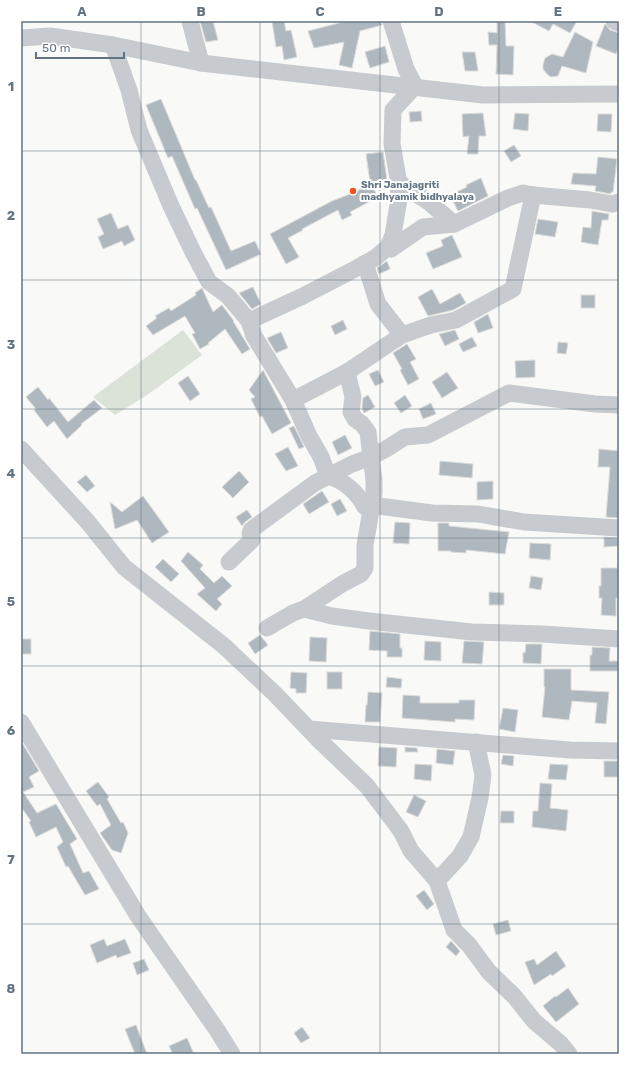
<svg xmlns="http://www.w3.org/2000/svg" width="640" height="1075" font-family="Rubik,sans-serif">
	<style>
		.green { fill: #dbe2d7 }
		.building { fill: #afb8be; stroke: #dbdbd9 }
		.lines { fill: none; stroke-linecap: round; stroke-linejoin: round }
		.minor { stroke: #c7cbcf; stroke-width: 17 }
		.grid { fill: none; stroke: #627484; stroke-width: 1; stroke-opacity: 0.55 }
		.poi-dot { fill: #f2531e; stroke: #fff; stroke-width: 1.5 }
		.labels { text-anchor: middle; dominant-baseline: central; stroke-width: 4; stroke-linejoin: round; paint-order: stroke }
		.poi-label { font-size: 10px; font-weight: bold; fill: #627484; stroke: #fff; text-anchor: start }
		.neatline { fill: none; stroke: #627484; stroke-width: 1.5 }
		.grid-label { font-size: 13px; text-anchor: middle; font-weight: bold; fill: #627484 }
	</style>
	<rect width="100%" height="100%" fill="#f9f9f7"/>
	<path class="green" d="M183 330 202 355 147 395 115 415 93 397Z"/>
	<g class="building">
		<path d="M200 21H213L218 40 206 42Z"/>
		<path d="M272 21H284L286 31 291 30 297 57 284 60 282 46 276 47Z"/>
		<path d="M347 21H381L382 25 360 31 352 68 339 65 344 42 314 48 308 31Z"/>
		<path d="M497 21H505L506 46H514L513 75 496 74 497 45H489L488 32 497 33Z"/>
		<path d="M530 21H577L570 33 553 24 549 31Z"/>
		<path d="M605 24 610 30 619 33V47L616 54 596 46Z"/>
		<path d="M575 32 593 42 586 73 562 66 558 76 551 77 548 75 543 69V65L545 58 552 54 563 57Z"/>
		<path d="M385 46 389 62 370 68 365 52Z"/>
		<path d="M462 52H475L478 71H465Z"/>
		<path d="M161 99 195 180H196L209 208 211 207 231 251 255 241 261 254 226 270 197 208 195 209 172 156 168 158 146 105Z"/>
		<path d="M421 111 422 121 410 122 409 112Z"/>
		<path d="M483 113 486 136H479L478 154H467L469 136 463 137 462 114Z"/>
		<path d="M515 113 529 114 528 131 513 129Z"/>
		<path d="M598 114H612L611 132 597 131Z"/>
		<path d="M514 145 521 156 511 162 504 151Z"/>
		<path d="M383 152 387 180 370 182 366 154Z"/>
		<path d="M598 157 617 159 613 192H611V194L595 191 596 186 571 184 573 173 596 174Z"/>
		<path d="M481 178 488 196 458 211 450 195 467 187 466 185Z"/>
		<path d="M371 184 378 197 350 212 352 215 342 220 338 210 302 229 303 230 288 238 299 257 286 264 270 234 332 201 353 193Z"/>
		<path d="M592 211 609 214 608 220H602L598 245 581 242 583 227 591 228Z"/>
		<path d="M111 213 118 229 128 225 135 240 124 246 122 241 103 249 98 237 104 234 97 219Z"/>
		<path d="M538 219 558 222 555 237 535 234Z"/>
		<path d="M452 235 462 257 433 269 426 253 443 246 441 240Z"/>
		<path d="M387 261 390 269 379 274 377 268Z"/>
		<path d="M253 287 261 304 252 309 239 293Z"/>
		<path d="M202 288 213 312 222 305 234 321H233L250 349 242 354 225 329 208 343 209 344 200 349 192 334 195 333 185 316 153 335 146 326 157 318 155 316 169 308 171 311 196 295 195 293Z"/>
		<path d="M432 289 440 304 460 293 466 303 453 310 428 316 418 297Z"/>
		<rect x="581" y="295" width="14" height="13"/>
		<path d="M488 314 493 328 478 333 474 322Z"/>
		<path d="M343 320 347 329 335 335 331 326Z"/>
		<path d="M455 330 459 339 445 346 439 334Z"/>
		<path d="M281 332 288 348 276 353 267 338Z"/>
		<path d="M472 337 477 346 463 352 459 344Z"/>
		<path d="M558 342 568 343 566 354 557 353Z"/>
		<path d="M407 344 416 359 410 362 419 379 408 385 400 370 402 369 393 353Z"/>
		<path d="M535 360V377L516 378 515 361Z"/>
		<path d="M263 370 291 423 272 434 262 416 260 417 251 399 255 397 249 390Z"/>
		<path d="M378 370 384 382 375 386 369 374Z"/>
		<path d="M447 372 458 388 442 398 432 382Z"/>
		<path d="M188 376 200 394 190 401 178 383Z"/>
		<path d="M38 387 48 400 49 398 68 422 94 400 102 408 81 424 82 425 67 439 54 421 47 427 34 410 36 409 26 397Z"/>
		<path d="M368 395 375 407 364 413 362 408 363 398Z"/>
		<path d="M405 395 412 406 401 413 394 403Z"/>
		<path d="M431 403 436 414 423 419 419 409Z"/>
		<path d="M294 426 304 447 299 449 289 428Z"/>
		<path d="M345 435 352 448 338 455 332 442Z"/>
		<path d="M288 447 298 466 286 471 275 454Z"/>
		<path d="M599 449 619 451V518L606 517 610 467H598Z"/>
		<path d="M440 461 473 464 472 478 439 475Z"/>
		<path d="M239 471 249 482 233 498 222 487Z"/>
		<path d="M86 475 95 486 87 492 77 482Z"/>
		<path d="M493 481V499L477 500V482Z"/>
		<path d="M322 491 329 502 309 514 303 504Z"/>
		<path d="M143 496 169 532 152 543 137 520 115 529 110 502 122 512Z"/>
		<path d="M340 499 347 511 337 516 331 504Z"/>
		<path d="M247 510 252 517 245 522 242 526 236 517Z"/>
		<path d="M395 522 410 523 409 544 393 543Z"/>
		<path d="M438 523H449V526L509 532 505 554 466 550V553L451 552V551H438Z"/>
		<path d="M604 537 618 538 619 546 604 547Z"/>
		<path d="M530 543 551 544 550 560 529 558Z"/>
		<path d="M188 552 203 565 200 569 214 583 222 576 232 586 217 599 222 604 216 611 197 594 205 588 181 561Z"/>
		<path d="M163 559 179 574 171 582 155 567Z"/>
		<path d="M601 568H619V598H616V616L601 615 602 598H599V586H601Z"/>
		<path d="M531 576 543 578 541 590 529 588Z"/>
		<path d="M489 592 504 593V605H489Z"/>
		<path d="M370 631 400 634V648H402V657H387V651L369 650Z"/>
		<path d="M260 635 268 645 255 654 248 643Z"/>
		<path d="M310 637 327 638 326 662 309 661Z"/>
		<rect x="21" y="639" width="10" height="15"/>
		<path d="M425 641 441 642V661L424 660Z"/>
		<path d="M464 641 484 642 482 664 462 663Z"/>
		<path d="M526 644H542L541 664 523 663V652L525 653Z"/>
		<path d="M592 647 610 648 609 661H619V671H590V655H592Z"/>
		<path d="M544 669H571V690L609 692 606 724 595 723 597 703 572 701 569 720 542 717 545 687H544Z"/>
		<path d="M291 672 307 673 306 693H296V689L290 688Z"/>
		<rect x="327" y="672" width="15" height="17"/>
		<path d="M387 677 402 679 401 688 386 687Z"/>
		<path d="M368 692 382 693 380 722H365L366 705H367Z"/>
		<path d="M403 695 420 696V703H459V700H475L474 720 455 719V722L402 718Z"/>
		<path d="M503 708 518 710 515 732 499 729Z"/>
		<path d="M21 741 39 771 29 777 34 787 23 792 37 813 56 804 77 839 70 844 83 873 89 871 99 889 85 895 68 866 66 867 57 847 63 842 56 827 36 837 29 822 31 821 21 807Z"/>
		<path d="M379 747 397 748 396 767 378 766Z"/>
		<path d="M405 747 417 748 418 752H405Z"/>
		<path d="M437 749 455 751 453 765 436 763Z"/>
		<path d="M503 755 514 756 513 766 501 764Z"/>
		<rect x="604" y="761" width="15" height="16"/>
		<path d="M415 764 432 765 431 781 414 779Z"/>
		<path d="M550 764 568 765 566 780 548 779Z"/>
		<path d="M98 782 109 797 107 799 121 823 123 822 128 833 121 853 112 850 100 833 111 825 100 804 97 806 86 791Z"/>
		<path d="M540 783 552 784 550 808 568 810 566 831 532 827 533 811H538Z"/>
		<path d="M414 795 426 801 418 817 406 812Z"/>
		<path d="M501 811H514V823H500Z"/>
		<path d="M424 890 434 904 427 910 416 896Z"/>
		<path d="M508 920 511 931 496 935 493 924Z"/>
		<path d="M104 939 107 946 125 939 131 953 117 958 116 955 97 963 90 945Z"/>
		<path d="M451 941 460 951 456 956 446 947Z"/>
		<path d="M556 951 566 966 552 976 551 974 534 985 525 962 534 959 537 965Z"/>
		<path d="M144 959 149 970 137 975 133 963Z"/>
		<path d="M568 988 579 1004 556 1022 543 1006 555 996 556 997Z"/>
		<path d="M136 1025 147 1054H135L125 1029Z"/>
		<path d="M302 1027 310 1038 301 1043 294 1033Z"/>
		<path d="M187 1038 194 1054H173L169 1046Z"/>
	</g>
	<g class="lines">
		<g class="minor">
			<path d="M190 21 201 63"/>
			<path d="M614 21 619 23"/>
			<path d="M21 38 50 36 113 45 201 63 483 95 619 94"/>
			<path d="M113 45 129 90 139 130 171 206 193 252 209 282 228 296 249 321 254 336 293 400 309 436 321 457 328 476"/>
			<path d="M398 182 429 202 454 224 508 198 523 193 533 195 590 200 612 204 619 202"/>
			<path d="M388 247 391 249 423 227 454 224"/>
			<path d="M365 263 378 304 402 335 431 325 456 320 513 289 533 195"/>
			<path d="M249 321 303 296 357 268 375 258 388 247 393 235 399 199 398 178 392 144 393 110 415 86 406 69 391 21"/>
			<path d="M347 372 353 397 351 412 355 419 362 424 368 432 371 457 386 449 405 437 428 435 509 393 595 404 619 405"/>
			<path d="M293 400 347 372 402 335"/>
			<path d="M21 449 87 521 124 567 224 646 275 694 320 741 367 786 401 831 411 851 437 881 460 856 471 837 480 798 483 775 476 742"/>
			<path d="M328 476C344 481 357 492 365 507L371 505 432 513 478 514 524 522 619 528"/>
			<path d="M229 562 252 540 250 534 251 530 315 483 352 464 371 457 374 480V493L365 545V568L361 574 342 584 304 609"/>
			<path d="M267 628 293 613 304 609 332 616 369 621 472 632 542 634 619 639"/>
			<path d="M21 722 138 916 217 1030 232 1054"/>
			<path d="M309 729 570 750 619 751"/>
			<path d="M437 881 454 930 469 945 489 972 514 996 534 1021 561 1044 569 1054"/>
		</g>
	</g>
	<path class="grid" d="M141 21V1054M260 21V1054M380 21V1054M499 21V1054M21 151H619M21 280H619M21 409H619M21 538H619M21 666H619M21 795H619M21 924H619"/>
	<circle class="poi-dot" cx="353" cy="191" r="4"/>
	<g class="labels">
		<g class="poi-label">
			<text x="361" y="185">Shri Janajagriti<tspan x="361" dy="12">madhyamik bidhyalaya</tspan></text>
		</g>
	</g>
	<rect width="640" height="1075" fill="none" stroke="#ffffff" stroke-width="44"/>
	<path d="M36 52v6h88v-6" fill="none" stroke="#627484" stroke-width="2"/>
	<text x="42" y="52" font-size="12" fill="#627484" stroke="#ffffff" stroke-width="3" paint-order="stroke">50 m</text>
	<rect x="22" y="22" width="596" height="1031" class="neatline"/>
	<g class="grid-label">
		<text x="82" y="16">A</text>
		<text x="201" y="16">B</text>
		<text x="320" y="16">C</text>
		<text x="439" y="16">D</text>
		<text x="558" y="16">E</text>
		<text x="11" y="91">1</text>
		<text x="11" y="220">2</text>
		<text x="11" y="349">3</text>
		<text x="11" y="478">4</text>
		<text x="11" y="606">5</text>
		<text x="11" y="735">6</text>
		<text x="11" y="864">7</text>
		<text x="11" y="993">8</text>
	</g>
</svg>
